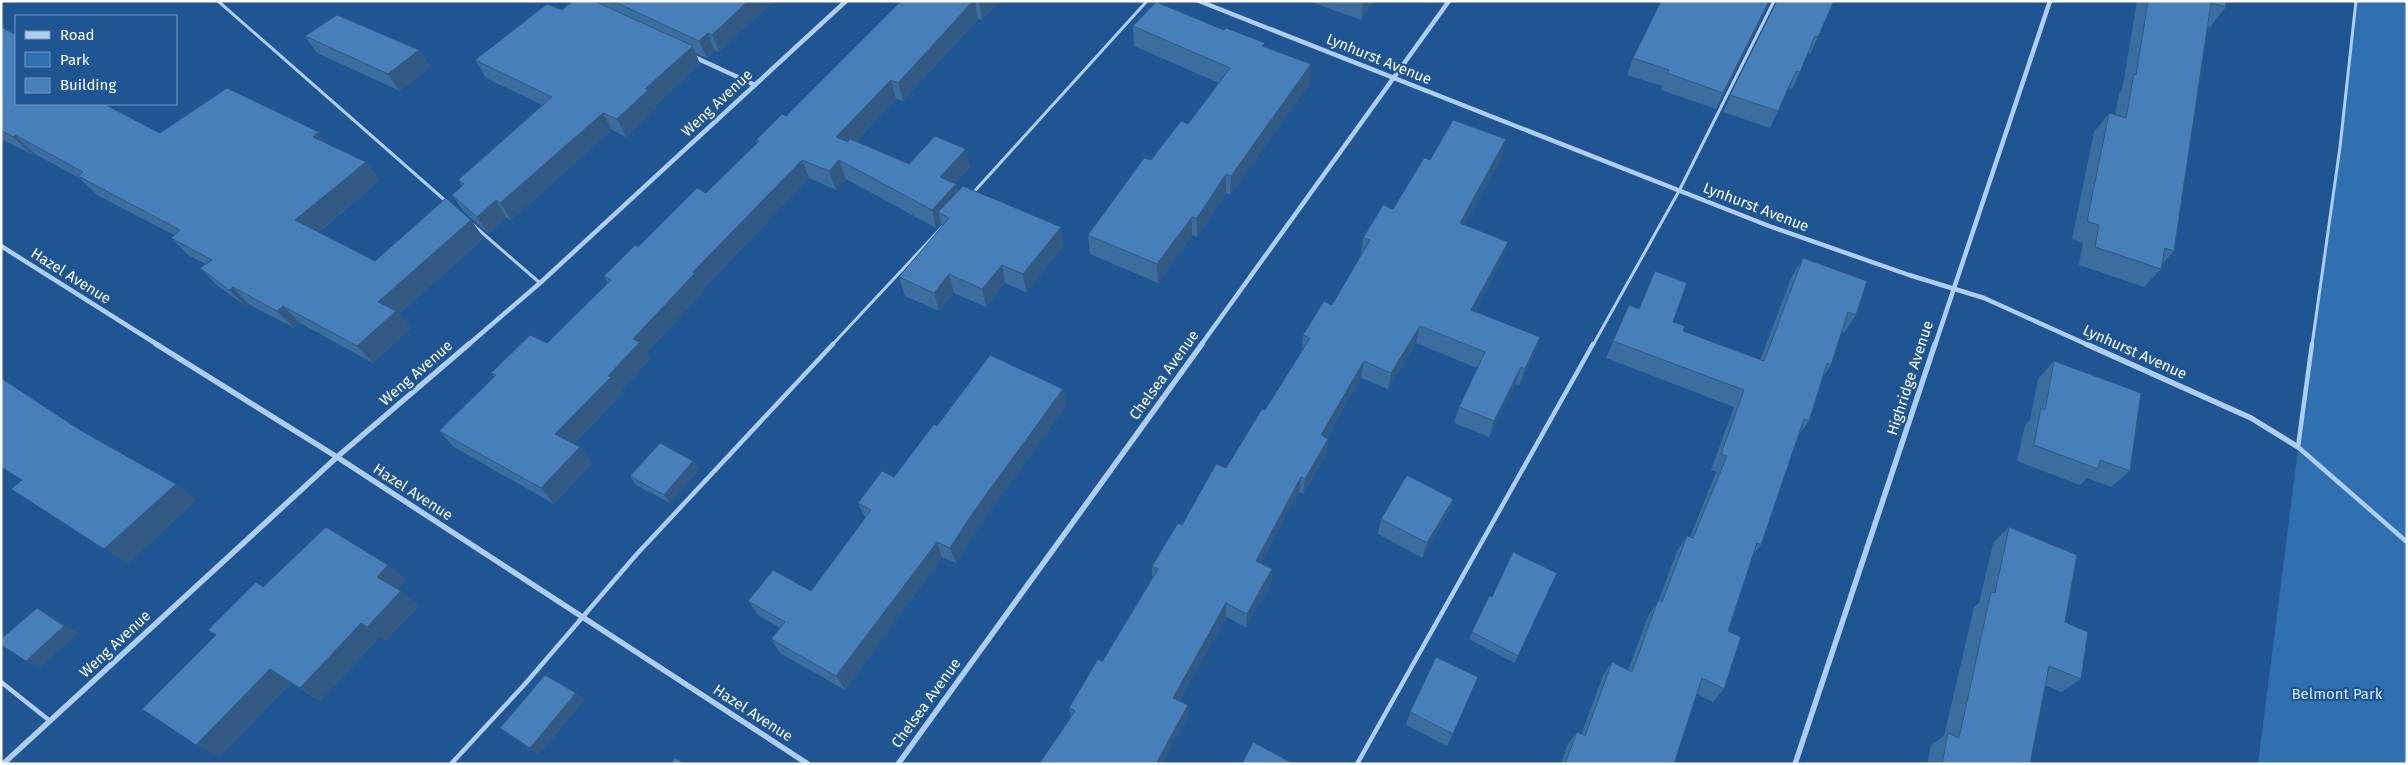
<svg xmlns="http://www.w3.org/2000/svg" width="2408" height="765" font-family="'Fira Sans',sans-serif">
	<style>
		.green { fill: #3170b0 }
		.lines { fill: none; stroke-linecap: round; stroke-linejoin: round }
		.service-far1 { stroke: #afceee; stroke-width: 3 }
		.service { stroke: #afceee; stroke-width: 4.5 }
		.minor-far1 { stroke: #afceee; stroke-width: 4.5 }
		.minor { stroke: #afceee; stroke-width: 5.5 }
		.wall { fill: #3c6d9f }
		.shaded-wall { fill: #315982 }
		.building { fill: #467fb9; stroke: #315982 }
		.labels { text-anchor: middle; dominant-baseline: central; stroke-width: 4.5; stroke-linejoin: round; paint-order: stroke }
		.street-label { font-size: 15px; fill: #fff; stroke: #1e5592 }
		.park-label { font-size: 15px; fill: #d5e7fa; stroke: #1e5592 }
	</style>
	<rect width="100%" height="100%" fill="#1e5592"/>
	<path class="green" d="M2356 1H2407V764H2258L2294 481 2340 147Z"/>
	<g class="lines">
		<g class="service-far1">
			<path d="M218 1 448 203"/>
			<path d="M972 194 1147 1"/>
			<path d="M472 224 540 283"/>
			<path d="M832 345 944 225"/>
			<path d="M1593 345 1679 191 1774 1"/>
			<path d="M2312 345 2340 147 2356 1"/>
		</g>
		<g class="service">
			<path d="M2312 344 2298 447 2407 542"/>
			<path d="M1 682 50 721"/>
			<path d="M451 764 525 684 636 555 833 344"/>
			<path d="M1357 764 1593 344"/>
		</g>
		<g class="minor-far1">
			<path d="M1199 1 1769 226 1909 275 1984 298 2088 345"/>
			<path d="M692 56 755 85"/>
			<path d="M1 246 158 345"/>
			<path d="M468 345 540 283 846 1"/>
			<path d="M1201 345 1449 1"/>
			<path d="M1935 345 2050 1"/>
		</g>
		<g class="minor">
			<path d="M156 344 337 457 808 764"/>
			<path d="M2086 344 2251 418 2298 447"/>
			<path d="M3 764 337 457 469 344"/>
			<path d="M898 764 1202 344"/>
			<path d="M1795 764 1935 344"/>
		</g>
	</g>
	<g class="wall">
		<path d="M573 1H773L719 52 715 51 707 58 695 53 700 64 655 106 656 108 626 137 612 130 511 220 507 218 489 234 464 212 452 195 462 186 458 180 542 105 486 78 475 60 562 10Z"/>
		<path d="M901 1H1000L982 20 978 19 903 101 896 99 856 141 909 164 970 167 955 183 956 184 958 191 1061 227 1063 246 1026 292 1005 283 986 307 954 293 939 311 905 296 899 277 942 227 941 223 936 228 846 179 836 190 809 178 703 289 704 291 646 353 650 359 620 391 622 394 574 444 580 447 592 463 554 504 454 447 439 431 494 377 491 373 547 343 608 283 604 276 638 247 706 193 757 143 756 140 786 116Z"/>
		<path d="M1309 1H1374L1361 20Z"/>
		<path d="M1661 1H1770L1716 109 1661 90 1662 86 1627 75 1633 58Z"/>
		<path d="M1777 1 1818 37 1810 54 1808 53 1800 72 1792 89 1789 88 1770 128 1723 112Z"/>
		<path d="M2137 1H2226V7L2210 27 2207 26 2174 251 2162 264 2161 269 2144 287 2079 265 2083 243 2072 239 2094 132 2109 113 2115 115 2119 93 2122 90Z"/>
		<path d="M1 23 10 32 16 104 160 133 327 143 380 180 319 232 375 261 484 238 399 314 411 328 373 363 300 323 294 328 250 305 247 307 218 286 200 268 206 264 189 256 171 238 174 235 97 195 79 178 35 154 33 155 1 139Z"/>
		<path d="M1133 26 1224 30 1265 47 1310 83 1230 195 1226 193 1197 237 1192 235 1158 283 1090 254 1088 235 1151 160 1188 124 1219 83 1134 46Z"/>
		<path d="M305 36 419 50 430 67 400 91 317 53Z"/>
		<path d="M1502 158 1464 225 1503 259 1475 311 1540 337 1534 354 1519 385 1515 384 1489 437 1454 423 1459 407 1477 368 1416 343 1388 389 1361 378 1326 438 1328 439 1326 455 1303 494 1299 492 1261 563 1272 569 1271 583 1246 627 1226 617 1179 701 1188 717 1071 716 1069 708 1102 662 1152 578V566L1226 468 1265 410 1302 351 1303 335 1332 305 1361 255 1363 238 1393 209 1430 160Z"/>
		<path d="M1803 258 1856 315 1844 333 1841 332 1831 365 1823 377 1809 421 1798 436 1761 545 1753 554 1728 631 1724 689 1713 702 1697 694 1674 764H1561L1568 744 1577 732 1581 735 1603 675 1612 662 1628 670 1649 614 1658 602 1677 551 1687 536 1690 537 1716 472 1711 470 1734 407 1606 358 1629 305 1639 309 1655 271 1673 322 1683 331 1760 360 1792 276Z"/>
		<path d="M2054 361 2130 471 2111 487 2087 478 2080 485 2017 461 2025 425 2030 420 2038 379Z"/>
		<path d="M1063 389 1066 406 977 529 956 563 942 557 845 690 780 653 771 639 780 628 758 615 748 601 811 591 865 518 858 503 894 477 937 426Z"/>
		<path d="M693 461 699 469 670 503 636 485 630 476Z"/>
		<path d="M1453 499 1448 514 1422 558 1378 534 1381 519Z"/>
		<path d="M2009 527 2065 622 2081 679 2061 692 2045 685 2030 764H1927L1931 745 1944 736 1974 607 1979 603 1993 543Z"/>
		<path d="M388 565 406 580 397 589 419 606 385 641 380 637 320 701 291 683 219 757 216 635 263 587Z"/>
		<path d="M1489 596 1492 597 1518 656 1514 663 1469 639Z"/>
		<path d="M576 693 584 700 539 754 509 735 500 728Z"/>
		<path d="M1410 712 1453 734 1447 746 1406 725Z"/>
	</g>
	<g class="shaded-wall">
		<path d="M748 1H773L719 52 712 35Z"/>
		<path d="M973 1H975L978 19 903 101 898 83Z"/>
		<path d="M979 1H1000L982 20Z"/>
		<path d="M1363 1H1374L1361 20Z"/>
		<path d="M1769 1H1770L1716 109 1723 93Z"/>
		<path d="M1 23 16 38 1 32Z"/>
		<path d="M708 33 715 51 707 58 699 41Z"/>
		<path d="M693 46 700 64 655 106 656 108 626 137 617 119 645 89Z"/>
		<path d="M419 50 430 67 400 91 388 74Z"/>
		<path d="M1311 64 1310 83 1230 195 1231 176Z"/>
		<path d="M891 80 896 99 842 155 836 137Z"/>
		<path d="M603 113 612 130 511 220 500 203Z"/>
		<path d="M319 132 333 151 313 137Z"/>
		<path d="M15 135 35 154 33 155 13 137Z"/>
		<path d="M1506 139 1502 158 1455 241 1460 223Z"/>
		<path d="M966 149 970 167 944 195 940 177Z"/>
		<path d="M802 160 809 178 703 289 704 291 646 353 650 359 620 391 622 394 568 450 555 434 608 376 633 339 693 272Z"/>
		<path d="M839 160 846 179 836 190 829 171Z"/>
		<path d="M366 162 380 180 311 238 295 220Z"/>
		<path d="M1226 174V193L1197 237V218Z"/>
		<path d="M956 184 960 202 938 212 941 223 936 228 932 210Z"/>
		<path d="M496 200 507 218 489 234 477 217Z"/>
		<path d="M1192 217V235L1158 283 1157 264Z"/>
		<path d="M471 220 484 238 399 314 411 328 373 363 357 346 378 302Z"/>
		<path d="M1061 227 1063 246 1026 292 1023 274Z"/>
		<path d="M1508 242 1503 259 1466 327 1471 310Z"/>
		<path d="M1002 265 1005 283 986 307 982 289Z"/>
		<path d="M949 274 954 293 939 311 934 293Z"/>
		<path d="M233 287 250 305 247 307 229 290Z"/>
		<path d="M283 306 300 323 294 328 277 311Z"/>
		<path d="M1420 326 1416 343 1388 389 1391 373Z"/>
		<path d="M1540 337 1534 354 1519 385 1525 369Z"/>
		<path d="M1364 361 1361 378 1318 451 1321 435Z"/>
		<path d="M1521 367 1515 384 1489 437 1494 421Z"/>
		<path d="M1063 389 1066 406 977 529 956 563 950 548 972 514Z"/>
		<path d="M1328 439 1326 455 1303 494 1305 479Z"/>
		<path d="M580 447 592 463 554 504 541 488Z"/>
		<path d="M693 461 699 469 670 503 664 495Z"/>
		<path d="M1301 477 1299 492 1255 575 1256 561Z"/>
		<path d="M176 484 197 500 128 564 104 549Z"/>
		<path d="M1453 499 1448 514 1422 558 1427 543Z"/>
		<path d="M937 542 942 557 845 690 836 676Z"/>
		<path d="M388 565 406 580 395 591 377 577Z"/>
		<path d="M1272 569 1271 583 1246 627 1247 614Z"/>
		<path d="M401 591 419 606 385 641 367 627Z"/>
		<path d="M1226 603V617L1174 710 1173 698Z"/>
		<path d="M37 608 50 615 78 633 40 668 26 661Z"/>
		<path d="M361 623 380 637 320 701 300 688Z"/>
		<path d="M270 669 291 683 219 757 196 745Z"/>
		<path d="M576 693 584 700 539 754 530 748Z"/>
		<path d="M1188 705V717L1163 764H1156Z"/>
	</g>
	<g class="building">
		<path d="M573 1H594L693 46 645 89 648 90 617 119 603 113 500 203 496 200 477 217 452 195 464 184 458 180 552 97 475 60 547 4 562 10Z"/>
		<path d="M613 1H748L712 35 708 33 699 41Z"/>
		<path d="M901 1H973L898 83 891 80 836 137 848 142 850 139 909 164 935 136 966 149 940 177 956 184 932 210 839 160 829 171 802 160 693 272 695 273 633 339 640 342 608 376 611 377 555 434 580 447 541 488 439 431 496 375 491 373 530 335 547 343 611 280 604 276 635 245 638 247 697 188 706 193 759 141 756 140 782 114 786 116Z"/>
		<path d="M1661 1H1769L1723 93 1667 73 1669 70 1633 58Z"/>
		<path d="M1777 1H1834L1818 37 1815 36 1800 72 1796 71 1778 111 1730 95Z"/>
		<path d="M2148 1H2226V7L2211 3 2174 251 2165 248 2161 269 2095 247 2099 225 2087 221 2109 113 2126 118 2134 74 2136 75Z"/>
		<path d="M1156 2 1224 30 1226 28 1265 43 1262 46 1311 64 1231 176 1226 174 1197 218 1192 217 1157 264 1088 235 1144 158 1151 160 1181 121 1188 124 1230 68 1133 26Z"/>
		<path d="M337 15 419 50 388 74 305 36Z"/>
		<path d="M1 27 16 35V104H104L160 133 227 88 319 132 313 137 366 162 295 220 375 261 446 198 471 220 378 302 396 311 357 346 283 306 277 311 233 287 229 290 200 268 212 260 171 238 180 230 78 176 83 172 15 135 13 137 1 130Z"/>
		<path d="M1453 120 1506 139 1460 223 1508 242 1471 310 1540 337 1525 369 1521 367 1494 421 1459 407 1485 352 1420 326 1391 373 1364 361 1321 435 1328 439 1305 479 1301 477 1256 561 1272 569 1247 614 1226 603 1173 698 1188 705 1156 764H1039L1075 711 1069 708 1098 659 1102 662 1158 569 1152 566 1178 523 1182 525 1216 464 1226 468 1262 409 1265 410 1310 338 1303 335 1324 301 1332 305 1370 240 1363 238 1383 205 1393 209 1424 158 1430 160Z"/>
		<path d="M963 186 1061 227 1023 274 1002 265 982 289 949 274 934 293 899 277 949 218 938 212Z"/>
		<path d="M1803 258 1867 281 1856 315 1848 312 1831 365 1827 363 1809 421 1804 419 1761 545 1757 543 1728 631 1741 637 1724 689 1702 678 1674 764H1565L1577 732 1585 736 1612 662 1632 672 1658 600 1662 602 1687 536 1693 538 1727 456 1721 454 1744 390 1613 341 1629 305 1639 309 1655 271 1687 283 1673 322 1685 326 1683 331 1764 361Z"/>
		<path d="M990 355 1063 389 972 514 950 548 937 542 836 676 771 639 785 622 748 601 773 570 811 591 871 510 858 503 882 471 894 477 934 424 937 426Z"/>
		<path d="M2054 361 2141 393 2130 471 2100 460 2098 469 2034 445 2041 408 2045 410Z"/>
		<path d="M1 378 80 430 176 484 104 549 11 489 22 480 1 467Z"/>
		<path d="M660 443 693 461 664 495 630 476Z"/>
		<path d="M1407 475 1453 499 1427 543 1381 519Z"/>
		<path d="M326 527 388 565 377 577 401 591 367 627 361 623 300 688 270 669 196 745 142 709 216 635 208 630 256 582 263 587Z"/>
		<path d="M2009 527 2077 555 2065 622 2088 632 2081 679 2049 666 2030 764H1942L1948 733 1959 738 1991 592 1995 593Z"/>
		<path d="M1513 552 1557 573 1518 656 1472 632 1489 596 1492 597Z"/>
		<path d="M37 608 64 626 26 661 1 645V639Z"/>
		<path d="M1436 657 1478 677 1453 734 1410 712Z"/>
		<path d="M545 675 576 693 530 748 500 728Z"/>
		<path d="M1253 742 1294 764H1242Z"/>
		<path d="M675 758 685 764H671Z"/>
	</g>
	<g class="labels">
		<g class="street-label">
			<text transform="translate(1379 59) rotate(22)">Lynhurst Avenue</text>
			<text transform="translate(717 103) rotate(-43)">Weng Avenue</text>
			<text transform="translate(1756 207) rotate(21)">Lynhurst Avenue</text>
			<text transform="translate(71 276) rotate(32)">Hazel Avenue</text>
			<text transform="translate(2135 352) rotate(24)">Lynhurst Avenue</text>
			<text transform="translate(416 373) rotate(-41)">Weng Avenue</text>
			<text transform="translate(1164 375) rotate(-54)">Chelsea Avenue</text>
			<text transform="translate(1910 378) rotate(-72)">Highridge Avenue</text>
			<text transform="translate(413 492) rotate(33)">Hazel Avenue</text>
			<text transform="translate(115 644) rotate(-43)">Weng Avenue</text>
			<text transform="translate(926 703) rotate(-54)">Chelsea Avenue</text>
			<text transform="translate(753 713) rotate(33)">Hazel Avenue</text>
		</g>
		<g class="park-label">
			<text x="2337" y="694">Belmont Park</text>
		</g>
	</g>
	<rect width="2408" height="765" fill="none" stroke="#ffffff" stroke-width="5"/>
	<rect x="15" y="15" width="162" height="90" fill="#1e5592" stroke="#7899be"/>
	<rect x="25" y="31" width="25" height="8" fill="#afceee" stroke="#7899be"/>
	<text x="60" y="40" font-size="15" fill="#ffffff">Road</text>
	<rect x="25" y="52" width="25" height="15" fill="#3170b0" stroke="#7899be"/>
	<text x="60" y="65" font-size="15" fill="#ffffff">Park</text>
	<rect x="25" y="78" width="25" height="15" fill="#467fb9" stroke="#7899be"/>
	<text x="60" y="90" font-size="15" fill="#ffffff">Building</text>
</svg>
